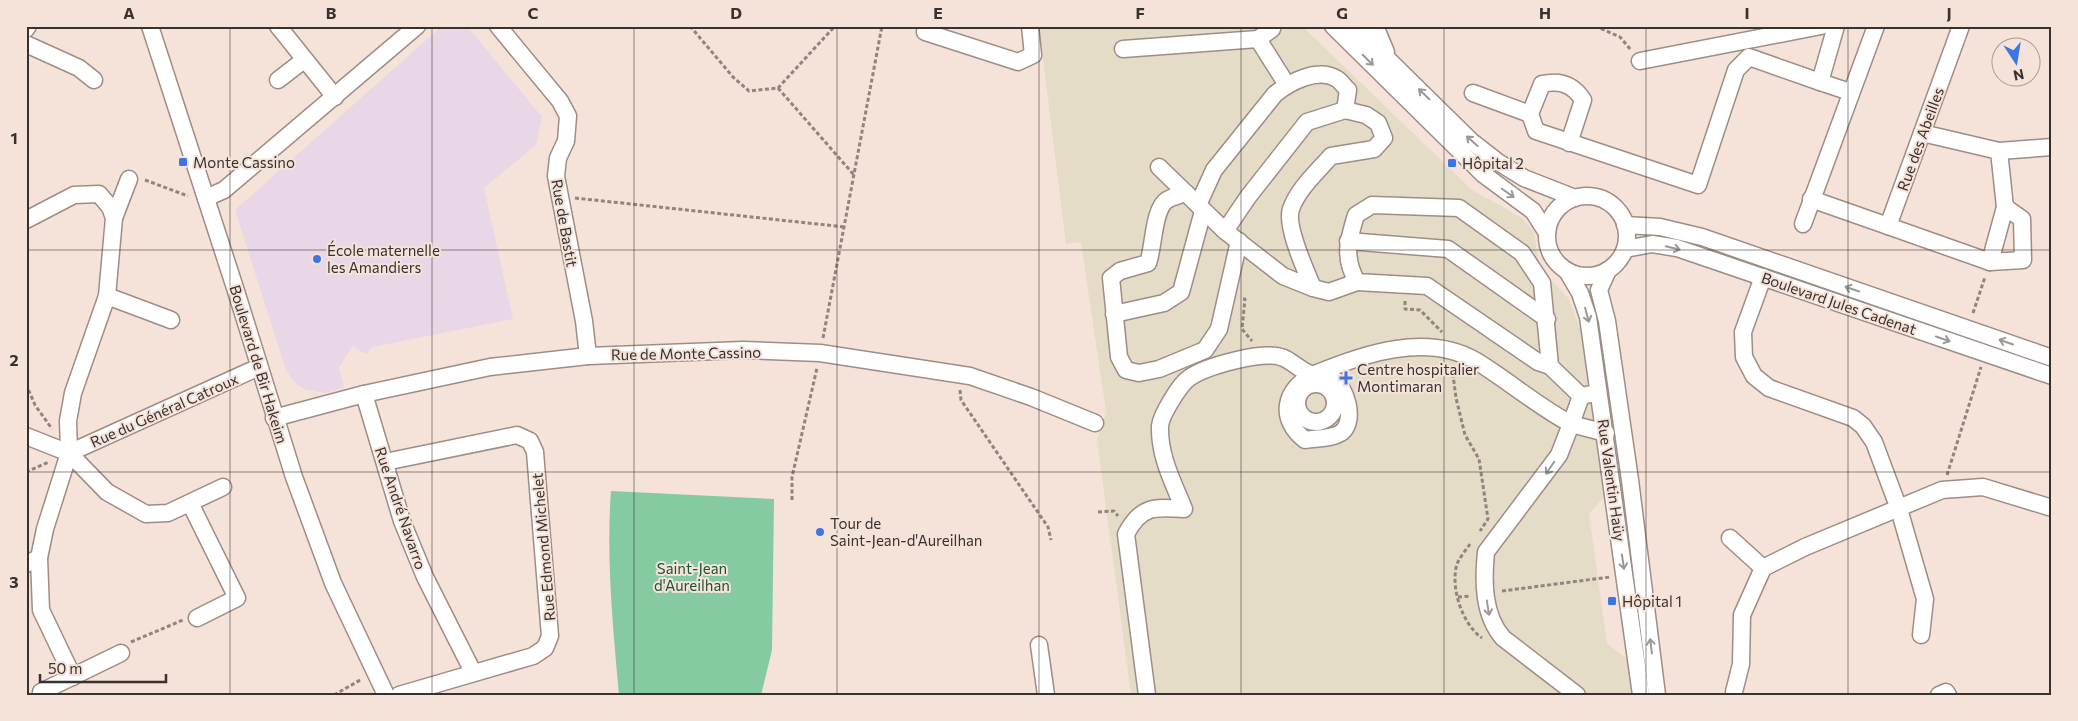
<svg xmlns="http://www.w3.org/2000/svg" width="2078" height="721" font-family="Commissioner,sans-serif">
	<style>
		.education { fill: #e9d6e6 }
		.medical { fill: #e5dcc7 }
		.park { fill: #85caa1 }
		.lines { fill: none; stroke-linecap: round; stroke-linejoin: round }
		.minor-casing { stroke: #9e8d85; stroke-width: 19 }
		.path { stroke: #91847e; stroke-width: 3; stroke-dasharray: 4 2.5; stroke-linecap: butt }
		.minor { stroke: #fff; stroke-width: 16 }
		.oneway { stroke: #9c9896 }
		.grid { fill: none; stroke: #38312e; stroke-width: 1; stroke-opacity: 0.55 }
		.poi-dot { fill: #3e75e5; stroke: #f5e2d9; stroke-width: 2 }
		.labels { text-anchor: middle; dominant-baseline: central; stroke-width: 4; stroke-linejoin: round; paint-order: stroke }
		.street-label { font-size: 15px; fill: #38312e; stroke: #f5e2d9 }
		.poi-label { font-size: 15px; fill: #38312e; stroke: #f5e2d9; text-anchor: start }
		.park-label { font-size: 15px; fill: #185436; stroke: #f5e2d9 }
		.neatline { fill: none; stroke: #38312e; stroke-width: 2 }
		.grid-label { font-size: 16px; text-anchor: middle; font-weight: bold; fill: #38312e }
	</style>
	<rect width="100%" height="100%" fill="#f5e2d9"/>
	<path class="education" d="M442 26H467L542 117 536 145 484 188 513 319 372 347 366 354 352 346 339 368 344 388 325 393 304 389 294 382 286 370 235 210Z"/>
	<path class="medical" d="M1039 26H1302L1472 190 1522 218 1534 232 1538 258 1548 277 1569 299 1586 345 1606 495 1589 514 1607 644 1626 658 1631 695H1131L1097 440 1106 412 1081 242 1066 244Z"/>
	<path class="park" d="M611 491 774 499 772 650 761 695H619C613 627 606 559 611 491Z"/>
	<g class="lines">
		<g class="minor-casing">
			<g id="minor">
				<path d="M150 26 236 291 294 477 333 583 386 695"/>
				<path d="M278 26 335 97"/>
				<path d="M498 26 560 101 568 116 566 141 558 158 556 176 584 321 588 356"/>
				<path d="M1333 26 1483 174 1533 211 1547 233"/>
				<path d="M1354 26 1471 141 1498 162 1524 178 1575 198"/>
				<path d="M1375 26 1386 52"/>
				<path d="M1961 26 1888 226 1990 262 2023 260 2022 219 2005 207"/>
				<path d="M26 29 28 26"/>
				<path d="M925 32 1018 62 1033 55 1030 26"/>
				<path d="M1258 39 1287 85"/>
				<path d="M26 44 79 68 94 80"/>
				<path d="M1123 49 1258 39 1272 29 1269 26"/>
				<path d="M1640 61 1821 26"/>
				<path d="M278 80 304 60"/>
				<path d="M1820 82 1850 92"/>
				<path d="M1473 93 1530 114"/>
				<path d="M1922 133 1999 151 2052 147"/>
				<path d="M1569 143 1583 100C1573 84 1560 80 1542 84L1530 114 1536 131 1698 185 1736 70 1749 57 1820 82 1836 26"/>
				<path d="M1159 167 1225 231 1283 276 1313 288"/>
				<path d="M1186 193C1180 195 1172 197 1167 200 1153 209 1154 247 1148 263L1120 271 1111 278 1119 357 1126 370 1139 373 1159 369 1205 350 1219 329 1239 241"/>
				<circle cx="1587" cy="236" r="40"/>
				<path d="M206 198 224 190 417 26"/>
				<path d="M1811 199 1888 226"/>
				<path d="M1198 205 1214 170 1275 94C1290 82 1318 67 1337 79 1341 81 1344 87 1348 90L1345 110"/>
				<path d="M114 218 129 179"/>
				<path d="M26 220 74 195 99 194 110 207 114 218 107 296 73 393 68 421 69 453 45 529 39 558 26 564"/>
				<path d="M1803 224 1876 26"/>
				<path d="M1625 225 1660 227 1702 237 2052 358"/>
				<path d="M1225 231 1248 197 1307 122 1345 110 1366 115 1378 123 1384 138 1374 149 1331 156C1317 172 1298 189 1291 209 1285 226 1306 271 1313 288L1329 292 1357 282"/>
				<path d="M1348 241 1448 249 1547 319"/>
				<path d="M1625 249 1652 244 1677 248 2052 376"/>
				<path d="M1990 262 2005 207 1999 151"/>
				<path d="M1608 270 1599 290 1607 321 1630 480 1657 695"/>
				<path d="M1567 271 1580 293 1588 317 1641 695"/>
				<path d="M1763 277 1743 332 1744 357 1754 376 1769 388 1853 418 1863 426 1874 442 1899 509 1925 599 1921 635"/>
				<path d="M107 296 171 320"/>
				<path d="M1114 314 1164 303 1181 292 1203 211"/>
				<path d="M1550 366 1538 362 1427 286 1357 282C1343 257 1348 241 1356 215L1372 205 1459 208 1522 253 1542 283 1550 366 1581 396"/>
				<path d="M1315 374C1363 354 1427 332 1476 361 1509 381 1537 406 1571 424L1559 455 1486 552C1483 581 1483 615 1503 638L1577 695"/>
				<circle cx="1316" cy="403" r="19"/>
				<path d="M364 394 402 521 425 577 473 672"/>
				<path d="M1591 394 1581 396 1571 424 1606 433"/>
				<path d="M274 418 364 394 490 367 588 356 743 350 820 353 970 376 1031 397 1095 423"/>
				<path d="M26 436 69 453 107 492 146 514 168 513 223 487"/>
				<path d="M69 453 259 367"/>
				<path d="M385 462 517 435 530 441 535 452 550 636 545 648 533 656 399 695"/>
				<path d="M190 503 237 598 197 618"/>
				<path d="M1730 538 1763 568"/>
				<path d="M39 558 41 610 73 677"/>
				<path d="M1039 645 1046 695"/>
				<path d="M41 692 121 653"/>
				<path d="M1734 692 1741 664 1742 615 1763 568 1805 547 1942 490 1983 487 2052 508"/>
				<path d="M1147 695 1126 534C1141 505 1155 507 1184 509 1173 482 1159 456 1160 426 1161 415 1180 384 1189 378 1206 366 1261 351 1281 357 1292 360 1302 373 1314 375 1321 376 1326 374 1332 378 1346 386 1356 420 1342 432 1333 439 1316 438 1305 440 1278 419 1284 389 1313 375"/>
				<path d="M1939 695 1946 692 1948 695"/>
			</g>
		</g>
		<g class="path">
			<path d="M690 26 733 77 749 91 778 88 835 26"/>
			<path d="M1595 26 1620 37 1631 50"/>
			<path d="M778 88 854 175"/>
			<path d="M145 180 188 196"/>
			<path d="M575 198 845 227"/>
			<path d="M1243 299H1245L1242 329 1252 341"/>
			<path d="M1405 301V309L1420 310 1442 332"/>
			<path d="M1973 313 1985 277"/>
			<path d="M823 338 882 26"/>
			<path d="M1452 367 1456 398 1465 435 1479 459 1488 519 1480 531"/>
			<path d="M26 384 35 405 52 429"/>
			<path d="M960 390 961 400 1048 527 1051 540"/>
			<path d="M26 472 49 462"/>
			<path d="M1947 475 1981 367"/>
			<path d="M792 500V477L817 368"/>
			<path d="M1098 512 1114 511 1118 516"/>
			<path d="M1470 544C1466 550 1460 557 1457 564 1450 587 1462 624 1482 638"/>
			<path d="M1502 591 1610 577"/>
			<path d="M1458 597 1471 596"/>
			<path d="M131 642 183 620"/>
			<path d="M334 695 362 679"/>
		</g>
		<use href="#minor" class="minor"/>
	</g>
	<defs><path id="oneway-shaft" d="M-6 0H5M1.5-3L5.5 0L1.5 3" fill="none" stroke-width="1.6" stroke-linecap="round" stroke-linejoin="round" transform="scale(1.25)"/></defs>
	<g class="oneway">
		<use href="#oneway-shaft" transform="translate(1368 60) rotate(45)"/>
		<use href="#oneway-shaft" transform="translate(1424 94) rotate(-136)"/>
		<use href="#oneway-shaft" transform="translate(1472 141) rotate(-138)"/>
		<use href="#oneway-shaft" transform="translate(1508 193) rotate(35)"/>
		<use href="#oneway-shaft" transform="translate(1673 248) rotate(14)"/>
		<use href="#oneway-shaft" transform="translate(1852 289) rotate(-161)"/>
		<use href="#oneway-shaft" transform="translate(1587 315) rotate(75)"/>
		<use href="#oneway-shaft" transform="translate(1943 339) rotate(19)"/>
		<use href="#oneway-shaft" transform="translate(2006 342) rotate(-161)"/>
		<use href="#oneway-shaft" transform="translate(1550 468) rotate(124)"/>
		<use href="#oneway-shaft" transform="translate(1623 562) rotate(82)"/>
		<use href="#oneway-shaft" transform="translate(1488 608) rotate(81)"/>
		<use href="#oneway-shaft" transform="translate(1651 646) rotate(-97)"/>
	</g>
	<path class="grid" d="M230 26V695M432 26V695M634 26V695M837 26V695M1039 26V695M1241 26V695M1444 26V695M1646 26V695M1848 26V695M26 250H2052M26 472H2052"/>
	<g class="poi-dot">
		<rect x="178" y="157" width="10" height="10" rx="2.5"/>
		<rect x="1447" y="158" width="10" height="10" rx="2.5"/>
		<circle cx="317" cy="259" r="5"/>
		<path d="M1343.5 370.5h5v5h5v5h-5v5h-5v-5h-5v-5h5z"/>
		<circle cx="820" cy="532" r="5"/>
		<rect x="1607" y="596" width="10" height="10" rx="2.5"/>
	</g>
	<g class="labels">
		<g class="street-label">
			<text transform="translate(1920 139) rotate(-70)">Rue des Abeilles</text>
			<text transform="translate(565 223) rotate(80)">Rue de Bastit</text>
			<text transform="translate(1839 303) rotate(19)">Boulevard Jules Cadenat</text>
			<text transform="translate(686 353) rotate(-1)">Rue de Monte Cassino</text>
			<text transform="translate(259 364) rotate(73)">Boulevard de Bir Hakeim</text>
			<text transform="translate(164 410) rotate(-24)">Rue du Général Catroux</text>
			<text transform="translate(1612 480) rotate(82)">Rue Valentin Haüy</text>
			<text transform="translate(401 508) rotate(71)">Rue André Navarro</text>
			<text transform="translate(543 547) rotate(-95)">Rue Edmond Michelet</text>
		</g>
		<g class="poi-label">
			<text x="193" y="162">Monte Cassino</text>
			<text x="1462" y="163">Hôpital 2</text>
			<text x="327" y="250">École maternelle<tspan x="327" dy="17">les Amandiers</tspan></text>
			<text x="1357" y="369">Centre hospitalier<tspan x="1357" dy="17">Montimaran</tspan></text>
			<text x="830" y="523">Tour de<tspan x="830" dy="17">Saint-Jean-d'Aureilhan</tspan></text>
			<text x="1622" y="601">Hôpital 1</text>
		</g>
		<g class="park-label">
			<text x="692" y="568">Saint-Jean<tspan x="692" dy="17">d'Aureilhan</tspan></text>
		</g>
	</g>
	<rect width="2078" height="721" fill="none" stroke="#f5e2d9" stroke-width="55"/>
	<g transform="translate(2016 62) rotate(168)"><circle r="24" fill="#f5e2d9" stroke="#a99b95"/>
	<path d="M0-4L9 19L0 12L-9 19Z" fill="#3e75e5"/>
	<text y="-8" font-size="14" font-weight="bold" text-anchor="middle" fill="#38312e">N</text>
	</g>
	<path d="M40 674v8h126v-8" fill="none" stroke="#38312e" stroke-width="2.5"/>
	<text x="48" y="674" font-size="15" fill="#38312e" stroke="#f5e2d9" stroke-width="4" paint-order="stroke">50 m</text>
	<rect x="28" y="28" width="2022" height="666" class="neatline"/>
	<g class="grid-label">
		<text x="129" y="19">A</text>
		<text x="331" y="19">B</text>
		<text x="533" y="19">C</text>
		<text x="736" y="19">D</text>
		<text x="938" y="19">E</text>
		<text x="1140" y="19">F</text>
		<text x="1342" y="19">G</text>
		<text x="1545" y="19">H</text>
		<text x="1747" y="19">I</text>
		<text x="1949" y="19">J</text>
		<text x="14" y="144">1</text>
		<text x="14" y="366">2</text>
		<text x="14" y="588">3</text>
	</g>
</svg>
